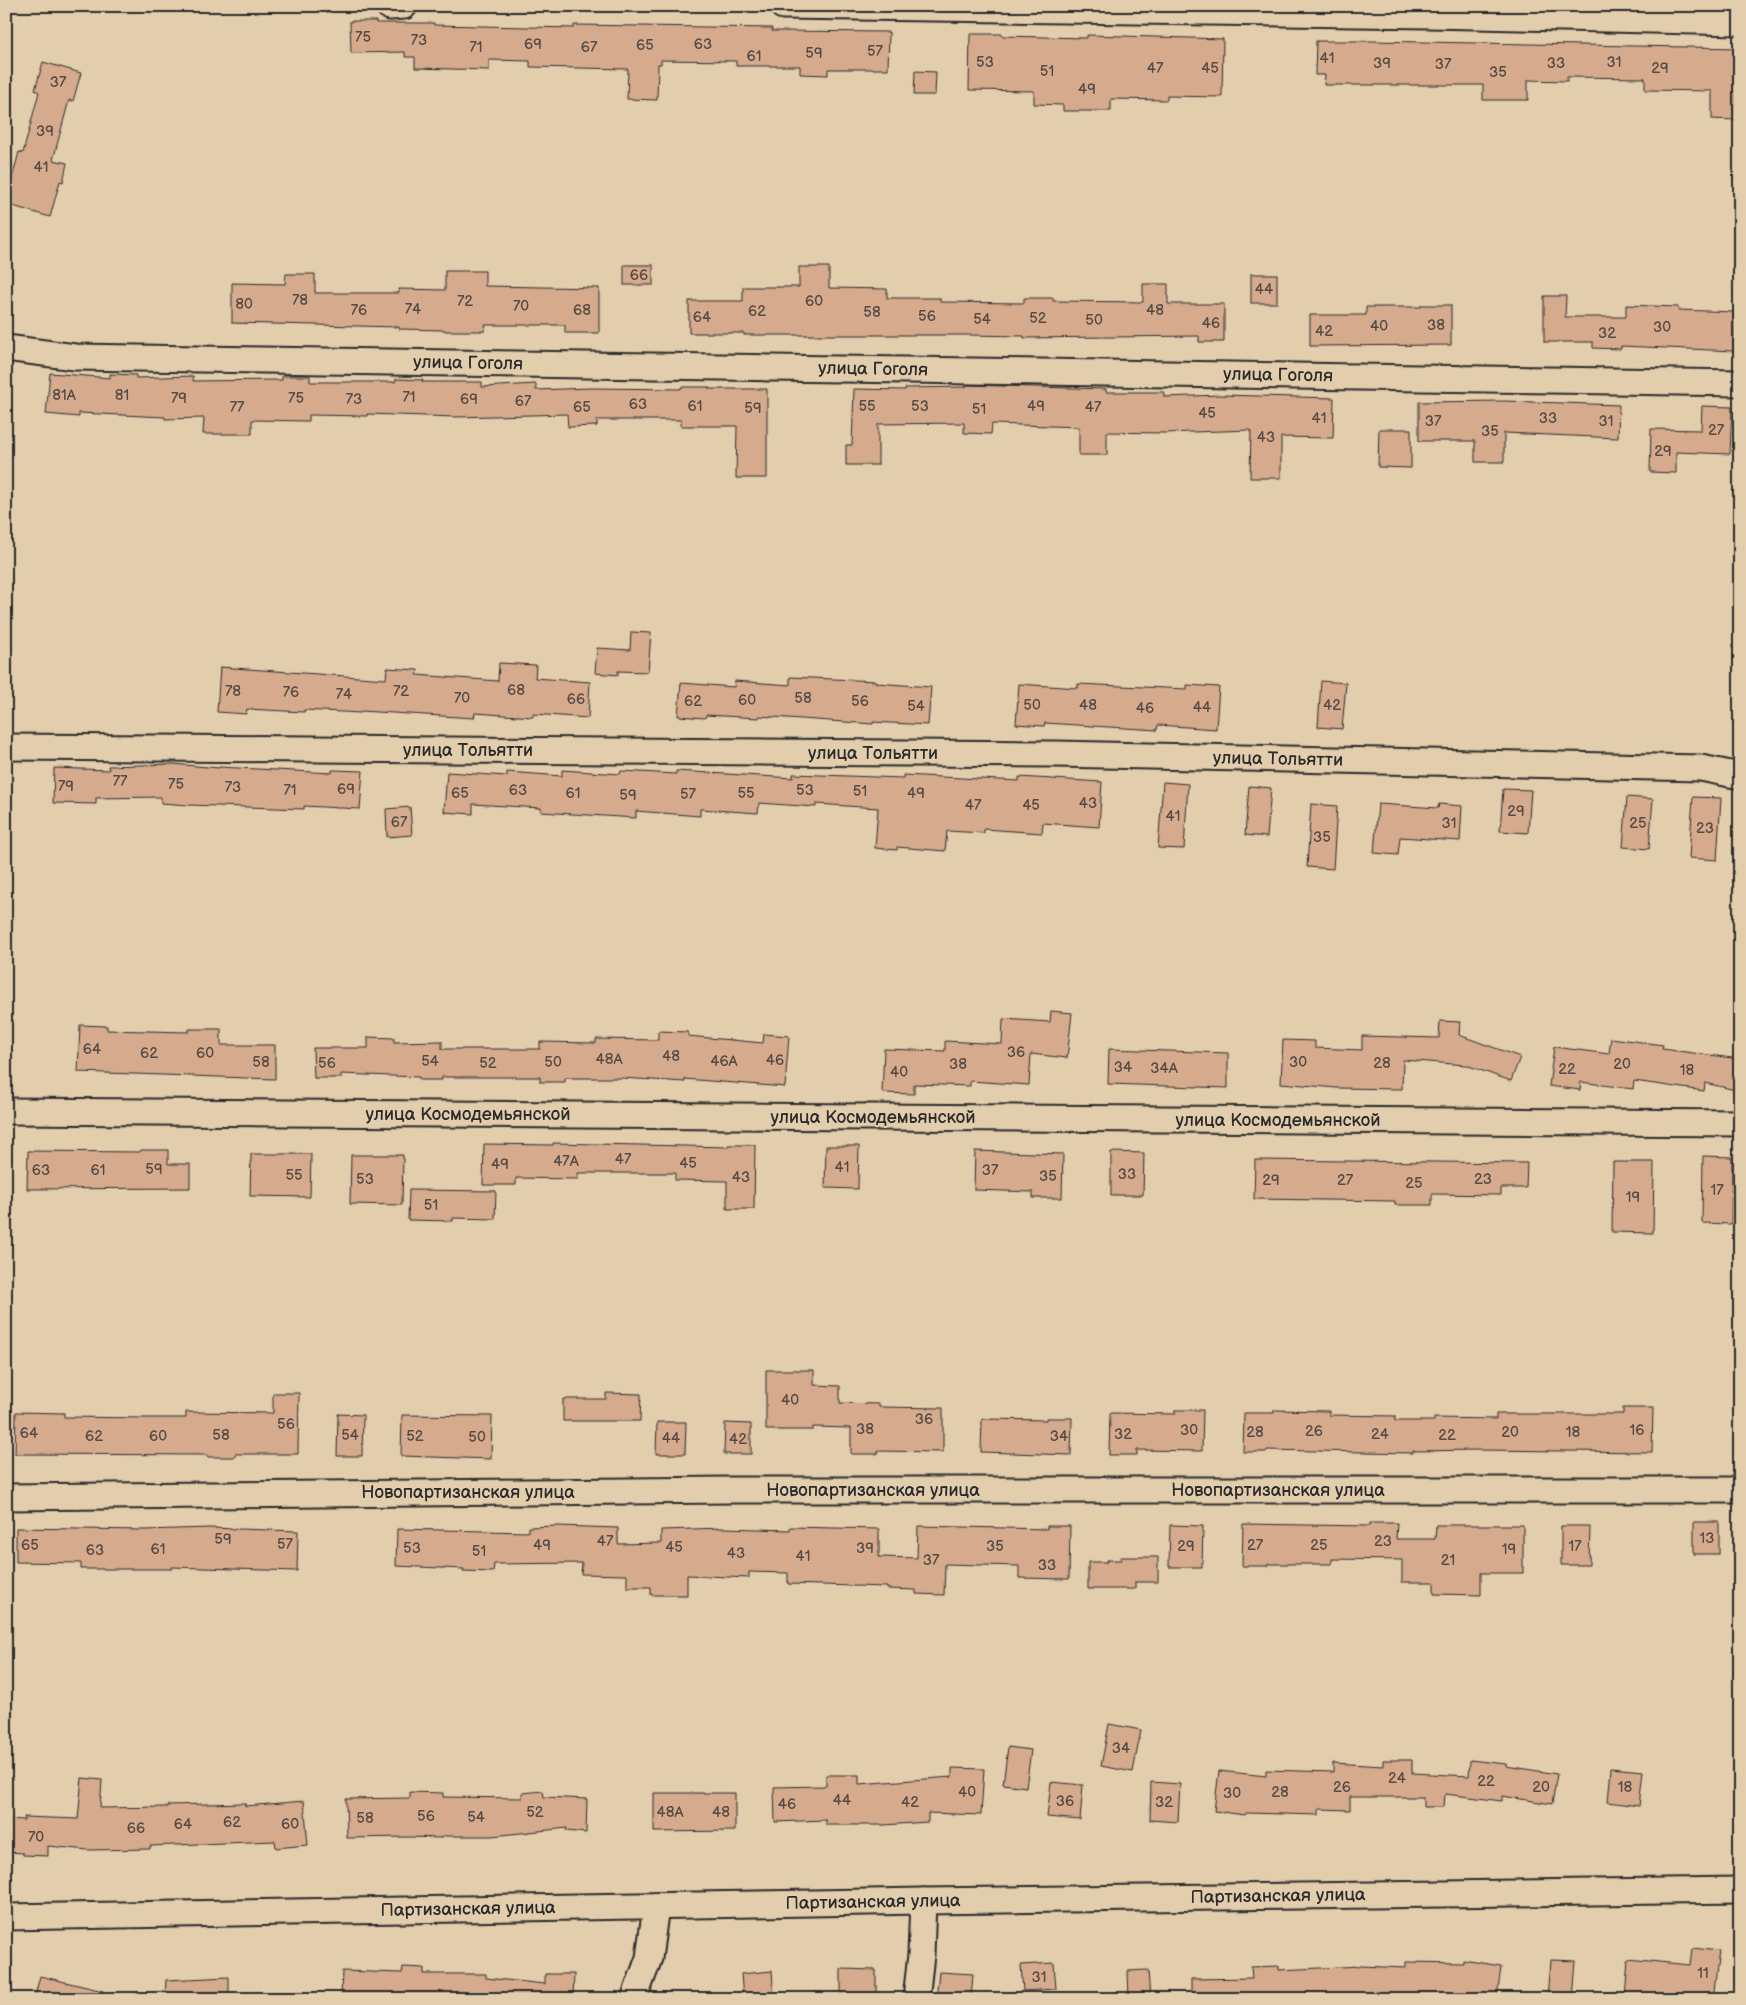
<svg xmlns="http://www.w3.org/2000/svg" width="1746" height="2005" font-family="'Balsamiq Sans',sans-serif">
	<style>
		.building { fill: #d6aa8d; stroke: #2b2b2b }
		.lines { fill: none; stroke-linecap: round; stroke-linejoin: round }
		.minor-casing { stroke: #2b2b2b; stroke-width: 29 }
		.minor { stroke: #e2cdac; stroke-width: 25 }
		.labels { text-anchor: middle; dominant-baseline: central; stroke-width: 4; stroke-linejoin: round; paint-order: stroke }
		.number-label { font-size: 15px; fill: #564b44 }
		.street-label { font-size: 18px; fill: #2b2b2b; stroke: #e2cdac }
	</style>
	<rect width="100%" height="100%" fill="#e2cdac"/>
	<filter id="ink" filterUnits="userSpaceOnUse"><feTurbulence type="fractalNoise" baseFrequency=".02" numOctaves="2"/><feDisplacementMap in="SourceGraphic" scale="10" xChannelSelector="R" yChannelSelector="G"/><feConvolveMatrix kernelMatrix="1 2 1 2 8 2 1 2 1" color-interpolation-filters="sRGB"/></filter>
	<g filter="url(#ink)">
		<g class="building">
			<path d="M350 21H376V23H434V25L574 28V25L772 28V31L889 32 888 69H828V75L800 74V66H736V61L661 60V64H658L657 100 627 99 628 69 530 67V61L489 60V70L415 68V57H405V52L351 53Z"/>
			<path d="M970 34H1002V36L1087 38V35L1223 39 1222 97 1167 96V100L1111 99V111H1063V105L1034 104V91L969 90Z"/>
			<path d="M1316 41H1370L1739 48V85H1736V120L1712 119V91L1645 90V78L1567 77V81L1528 80V100H1483V85H1324L1325 75H1315Z"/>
			<path d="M43 62 81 73 73 101 69 100 53 160 67 163 63 182 60 181 50 217 6 204V177L12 179 19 152 23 153 39 92 35 90Z"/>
			<path d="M915 71 936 72 935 95H914Z"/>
			<rect x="624" y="265" width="29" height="20"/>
			<path d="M799 267H829V288L887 289V298H940V302L1024 303V298H1053V301L1143 302V284H1168V304H1224V342H1199V336L1024 338V336L968 335H744V333H689V301H743V287H799Z"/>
			<path d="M445 271H485V286L599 288V333H565V325H485V331H445V330L399 329V327L232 323V283L285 284 286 274H315V293H399V289L445 290Z"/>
			<rect x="1251" y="274" width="26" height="29"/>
			<path d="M1544 296H1566L1565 317H1626V305L1678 307V310L1735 312 1734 351 1621 346V349L1593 348V342H1544Z"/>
			<path d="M1421 305H1451V345L1310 346V315H1366V307H1421Z"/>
			<path d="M50 373 110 378V374L136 375V378L193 376V381L282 380V376H310V382H395L396 379 423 380 422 382H482V387L536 384V390L590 388 681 389V387H709V389H767V478H736L737 426H681V420H597V426L568 427 567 414 456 417 367 414V416L309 415V421L252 420V434H203L204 418 165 419V417L79 413V417L46 414Z"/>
			<path d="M966 385 1106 389V392H1164V397L1221 395 1334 398 1333 438 1281 437V478H1250L1251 430 1163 433 1107 432V455H1079V427L992 424 991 434 964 433V423L878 424V465H846V445H852L854 389 905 390V388L966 387Z"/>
			<path d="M1504 401 1619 405 1618 438 1504 433V462H1475V441H1419V402Z"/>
			<path d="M1702 406 1732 407 1730 454 1676 452V473L1650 472 1651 429 1701 430Z"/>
			<path d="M1379 429H1411V468L1378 467Z"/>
			<path d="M631 632 651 633 648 672 618 671V675L595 673 597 648 630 650Z"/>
			<path d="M499 663 536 665 535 678 590 682 588 718 533 714V717L475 713 474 718 361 711V713L304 710V712L247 709 246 714 217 712 220 667 386 679 387 668 418 670 417 675 498 681Z"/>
			<path d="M790 677 876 681V683L931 687 928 725 873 722V724L759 716V718L706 715 705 718 678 716 681 683 734 687 735 681 790 685Z"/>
			<path d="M1321 681 1346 683 1342 729 1318 727Z"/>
			<path d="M1019 684 1078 688V684L1187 689V685L1219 687 1216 729 1158 725 1157 730 1045 723 1044 726 1016 724Z"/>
			<path d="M173 764 219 768V767L332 773V770L363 771 360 809 304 806V809L189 805 161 803V797L96 798V804L53 803 54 768 109 770 108 766Z"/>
			<path d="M562 770 620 774 621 771 676 774V771L793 778V774L903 778V775L1019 781V777L1102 782 1099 827 1043 823 1042 833 984 829V833L947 831 945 851 897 847V850L875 848 878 808 816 804V807L759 803 758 813 700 809V816L636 811V818L541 812V808L473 804V814L444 812 447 772 507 776V772L562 776Z"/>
			<path d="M1163 782 1188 784 1184 849 1158 848Z"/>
			<path d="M1249 786 1271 788 1267 837 1245 835Z"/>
			<path d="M1503 789 1531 790 1528 833 1500 831Z"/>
			<path d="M1627 797 1653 799 1649 849 1623 847Z"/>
			<path d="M1693 797 1721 798 1717 860 1689 858Z"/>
			<path d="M1311 804 1337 806 1333 869 1307 867Z"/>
			<path d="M1378 804 1438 808 1439 804 1462 806 1460 841 1400 837 1398 855 1374 853Z"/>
			<path d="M410 807 412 835 387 837 386 809Z"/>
			<path d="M1051 1011 1072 1013 1067 1058 1031 1054 1029 1085 970 1081V1086L914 1084V1094L882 1093 884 1049 945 1051V1041L1002 1044 1003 1019 1050 1022Z"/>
			<path d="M1440 1021 1460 1022 1459 1035 1520 1057 1511 1081 1466 1065 1403 1060 1402 1089 1337 1088 1281 1083 1283 1040 1315 1041V1048L1362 1050V1036L1439 1038Z"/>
			<path d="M80 1025 107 1026V1030L189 1032V1029H221V1045H275V1079L78 1072Z"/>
			<path d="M658 1031 688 1032V1036L763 1043 764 1034 789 1036 785 1087 685 1079V1082L622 1078H565V1082H540V1077H442V1080H419V1077L341 1074V1078H314L313 1048H368V1037L394 1038V1042L442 1041V1049H540V1042L596 1043V1039L658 1040Z"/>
			<path d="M1611 1038 1663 1045 1662 1049 1740 1059V1091L1705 1083 1704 1091 1634 1081 1633 1089 1581 1082 1580 1090 1549 1086 1554 1047 1609 1054Z"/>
			<path d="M1109 1049 1228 1053V1088L1108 1084Z"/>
			<path d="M553 1143 728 1147V1145H755L754 1209H727V1181L675 1180V1173H578V1179L516 1178V1185H483L484 1144 553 1145Z"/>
			<path d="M826 1146H859L858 1189 825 1188Z"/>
			<path d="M141 1150H168V1164H190V1188L27 1189 28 1151 140 1152Z"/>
			<path d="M975 1151 1063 1154 1062 1198H1033V1192L974 1190Z"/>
			<path d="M1111 1152 1144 1153 1143 1195H1111Z"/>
			<path d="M251 1154H311L310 1197 250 1196Z"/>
			<path d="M351 1155H403L402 1205 350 1204Z"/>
			<path d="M1703 1156 1732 1157 1731 1224 1702 1223Z"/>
			<path d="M1255 1160 1527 1163 1526 1188H1501V1195L1432 1194V1205H1395V1201L1254 1199Z"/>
			<path d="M1613 1162H1654L1653 1233 1612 1232Z"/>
			<path d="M409 1190 496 1191 495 1219 453 1218V1221L408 1220Z"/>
			<path d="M766 1370H814V1385L840 1386V1403L879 1404V1407L943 1408V1452L878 1451V1454H851V1428L813 1427V1430H766Z"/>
			<path d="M273 1393H299L298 1454H235V1457H207V1455L15 1454 16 1412 64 1413V1417L145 1418H186V1412L273 1413Z"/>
			<path d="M606 1393 641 1394 640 1421H563V1399H606Z"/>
			<path d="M1623 1408H1653L1652 1452 1477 1450 1413 1451V1453L1267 1450V1452H1243L1244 1413H1274V1410L1329 1411V1415L1395 1416V1421H1434V1418L1496 1419V1414H1623Z"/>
			<path d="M1175 1410H1203L1202 1451 1137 1450V1455H1109L1110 1413 1175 1414Z"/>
			<path d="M338 1414 363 1415 362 1456H337Z"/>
			<path d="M402 1415 492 1416 491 1459 401 1456Z"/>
			<path d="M1046 1418H1072L1071 1455 981 1452 982 1419 1046 1420Z"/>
			<path d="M657 1422H686L685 1454H656Z"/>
			<path d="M725 1423 751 1424V1454H724Z"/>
			<rect x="1694" y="1522" width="25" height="32"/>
			<path d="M1370 1523H1397L1396 1539H1435L1436 1525H1523V1573H1481V1595L1434 1594V1582H1402V1560L1332 1559V1564H1268V1566H1242L1243 1524 1370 1526Z"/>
			<path d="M1170 1525 1203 1526 1202 1567H1169Z"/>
			<path d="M557 1526 618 1528V1544L661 1543V1530L723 1528 790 1530V1527L879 1529V1557L917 1558 918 1526 1047 1529V1526H1070L1069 1579 1019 1578V1566L945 1564 944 1595 916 1594V1590L887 1589V1587L788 1584V1573L749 1572V1578L687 1575V1595H651V1587H627V1575L581 1574 582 1563 494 1564 493 1572 463 1571 464 1569 396 1566 397 1529 528 1532V1527Z"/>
			<path d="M1561 1526H1590L1589 1565H1561Z"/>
			<path d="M16 1528 144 1530 209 1528 298 1531 297 1571 172 1567V1569H81V1563L16 1562Z"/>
			<path d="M1121 1557H1158V1582H1135V1589H1088V1562H1107V1560H1121Z"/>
			<path d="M1109 1724 1141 1730 1133 1772 1101 1766Z"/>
			<path d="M1008 1747 1031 1750 1026 1787 1003 1784Z"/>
			<path d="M1383 1760H1412V1773L1469 1776 1470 1760 1506 1764V1766L1557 1774 1552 1804 1502 1796V1801L1445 1794 1444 1807H1423V1797H1350V1810L1319 1809V1815L1246 1813 1245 1815 1214 1811 1219 1771 1266 1776V1770L1333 1772V1763L1383 1766Z"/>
			<path d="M952 1768 984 1769 981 1815 928 1813V1822L884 1825H826V1820L775 1822 774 1787 826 1786V1775H859V1784L952 1777Z"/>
			<path d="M1611 1768 1643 1771 1639 1806 1608 1802Z"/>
			<path d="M82 1778 102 1780 100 1808 168 1807V1805L245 1803V1806L304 1801 308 1845 276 1848 275 1841 150 1846V1849L88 1850 48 1846V1856L23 1855V1853L6 1852V1819L24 1820V1817L78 1819Z"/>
			<path d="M1051 1782 1083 1785 1080 1820 1047 1817Z"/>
			<path d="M1151 1782 1180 1784 1178 1822 1150 1820Z"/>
			<path d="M543 1791 544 1797 587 1799 586 1833 566 1831 567 1828 492 1836H442V1838L409 1837 347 1838 346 1799 410 1798V1792L443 1793V1797L522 1798V1793Z"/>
			<path d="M654 1793H735V1831L654 1832Z"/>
			<path d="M1692 1948 1719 1951 1713 1999H1683L1652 1995 1651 1999H1625L1628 1959 1690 1965Z"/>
			<path d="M1463 1960 1501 1966 1497 1999H1405V1997L1327 1995 1328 1999H1191V1979L1252 1978 1251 1967 1279 1966V1970L1361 1966 1406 1968V1962L1463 1963Z"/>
			<path d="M1550 1960 1576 1961 1573 1999H1547Z"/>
			<path d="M1054 1963 1056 1989 1023 1991 1021 1965Z"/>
			<path d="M403 1967 424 1968V1974H486V1978L545 1984V1974H574L573 1999H341L342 1971 402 1973Z"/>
			<path d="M841 1969 876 1970V1999H841Z"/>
			<path d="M1148 1970 1150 1999H1129L1128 1971Z"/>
			<path d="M772 1971 774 1999H743L741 1974Z"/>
			<path d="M939 1972 973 1974 971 1999H936Z"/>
			<path d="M40 1976 103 1991 102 1999H34Z"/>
			<path d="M229 1977V1999H165L166 1980Z"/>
		</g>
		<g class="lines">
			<g class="minor-casing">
				<g id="minor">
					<path d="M783 6 1429 15 1740 22"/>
					<path d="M390 7 404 6"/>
					<path d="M6 348 75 357 1740 383"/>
					<path d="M6 747 1056 754 1701 768 1740 776"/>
					<path d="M6 1111 1740 1123"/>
					<path d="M6 1497 729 1490H1740"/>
					<path d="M6 1917 923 1901 1740 1890"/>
					<path d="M634 1999 649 1958 656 1906"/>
					<path d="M916 1999 921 1955 923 1901"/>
				</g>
			</g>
			<use href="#minor" class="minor"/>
		</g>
	</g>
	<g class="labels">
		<g class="number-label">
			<text x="363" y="37">75</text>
			<text x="419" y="40">73</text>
			<text x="533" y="44">69</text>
			<text x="703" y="44">63</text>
			<text x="645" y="45">65</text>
			<text x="476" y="47">71</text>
			<text x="589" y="47">67</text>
			<text x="875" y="51">57</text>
			<text x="814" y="53">59</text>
			<text x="754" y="56">61</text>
			<text x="1327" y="58">41</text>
			<text x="985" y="62">53</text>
			<text x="1614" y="62">31</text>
			<text x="1382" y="63">39</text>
			<text x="1556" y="63">33</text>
			<text x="1443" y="64">37</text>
			<text x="1155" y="68">47</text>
			<text x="1210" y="68">45</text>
			<text x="1660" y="68">29</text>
			<text x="1047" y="71">51</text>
			<text x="1498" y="72">35</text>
			<text x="58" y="82">37</text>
			<text x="1087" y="89">49</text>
			<text x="45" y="131">39</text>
			<text x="41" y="167">41</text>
			<text x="639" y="275">66</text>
			<text x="1264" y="289">44</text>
			<text x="300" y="300">78</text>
			<text x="465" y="301">72</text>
			<text x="814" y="301">60</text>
			<text x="244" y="304">80</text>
			<text x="521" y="306">70</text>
			<text x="413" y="309">74</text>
			<text x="359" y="310">76</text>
			<text x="582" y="310">68</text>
			<text x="1155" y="310">48</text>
			<text x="757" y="311">62</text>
			<text x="872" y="312">58</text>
			<text x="927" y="316">56</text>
			<text x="702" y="317">64</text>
			<text x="1038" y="318">52</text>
			<text x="982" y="319">54</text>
			<text x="1094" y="320">50</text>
			<text x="1211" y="323">46</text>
			<text x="1436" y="325">38</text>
			<text x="1379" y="326">40</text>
			<text x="1662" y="327">30</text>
			<text x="1324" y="331">42</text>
			<text x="1607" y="333">32</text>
			<text x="64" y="395">81А</text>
			<text x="122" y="395">81</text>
			<text x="409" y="397">71</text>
			<text x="179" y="398">79</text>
			<text x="296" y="398">75</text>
			<text x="354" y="399">73</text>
			<text x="469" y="399">69</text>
			<text x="523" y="401">67</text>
			<text x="638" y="404">63</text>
			<text x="695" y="406">61</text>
			<text x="867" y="406">55</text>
			<text x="920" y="406">53</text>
			<text x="1036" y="406">49</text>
			<text x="237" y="407">77</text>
			<text x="582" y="407">65</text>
			<text x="1093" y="407">47</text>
			<text x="753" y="408">59</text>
			<text x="979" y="409">51</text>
			<text x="1207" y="413">45</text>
			<text x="1319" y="418">41</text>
			<text x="1548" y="418">33</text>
			<text x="1433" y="421">37</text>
			<text x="1606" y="421">31</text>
			<text x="1716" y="430">27</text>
			<text x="1490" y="431">35</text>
			<text x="1266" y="437">43</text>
			<text x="1663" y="451">29</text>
			<text x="516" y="690">68</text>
			<text x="233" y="691">78</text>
			<text x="401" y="691">72</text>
			<text x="291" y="692">76</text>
			<text x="344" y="694">74</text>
			<text x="462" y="698">70</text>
			<text x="803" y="698">58</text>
			<text x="576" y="699">66</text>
			<text x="747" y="700">60</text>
			<text x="693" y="701">62</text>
			<text x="860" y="701">56</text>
			<text x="1032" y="705">50</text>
			<text x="1088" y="705">48</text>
			<text x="1332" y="705">42</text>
			<text x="916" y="706">54</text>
			<text x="1202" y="707">44</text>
			<text x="1145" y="708">46</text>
			<text x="120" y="781">77</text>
			<text x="176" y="784">75</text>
			<text x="66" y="786">79</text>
			<text x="233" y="787">73</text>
			<text x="346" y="789">69</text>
			<text x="290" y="790">71</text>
			<text x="518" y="790">63</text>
			<text x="805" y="790">53</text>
			<text x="860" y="791">51</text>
			<text x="460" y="793">65</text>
			<text x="573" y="793">61</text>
			<text x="746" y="793">55</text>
			<text x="916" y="793">49</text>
			<text x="688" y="794">57</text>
			<text x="628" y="795">59</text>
			<text x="1088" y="803">43</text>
			<text x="973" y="805">47</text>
			<text x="1031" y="805">45</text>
			<text x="1516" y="811">29</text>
			<text x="1173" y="816">41</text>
			<text x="399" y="822">67</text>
			<text x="1449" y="823">31</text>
			<text x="1638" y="823">25</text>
			<text x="1705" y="828">23</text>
			<text x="1322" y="837">35</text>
			<text x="92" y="1049">64</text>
			<text x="1016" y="1052">36</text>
			<text x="149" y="1053">62</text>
			<text x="205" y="1053">60</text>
			<text x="671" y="1056">48</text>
			<text x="609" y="1059">48А</text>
			<text x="775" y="1060">46</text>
			<text x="430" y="1061">54</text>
			<text x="724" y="1061">46А</text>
			<text x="261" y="1062">58</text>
			<text x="553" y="1062">50</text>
			<text x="1298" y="1062">30</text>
			<text x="327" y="1063">56</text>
			<text x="488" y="1063">52</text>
			<text x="1382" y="1063">28</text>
			<text x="958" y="1064">38</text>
			<text x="1622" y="1064">20</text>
			<text x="1123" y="1067">34</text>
			<text x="1164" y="1068">34А</text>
			<text x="1567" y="1069">22</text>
			<text x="1687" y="1070">18</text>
			<text x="899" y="1072">40</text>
			<text x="623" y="1159">47</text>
			<text x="566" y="1161">47А</text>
			<text x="688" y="1163">45</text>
			<text x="500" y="1164">49</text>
			<text x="842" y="1167">41</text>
			<text x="154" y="1169">59</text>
			<text x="41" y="1170">63</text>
			<text x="98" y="1170">61</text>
			<text x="990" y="1170">37</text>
			<text x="1127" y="1174">33</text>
			<text x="294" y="1175">55</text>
			<text x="1048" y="1176">35</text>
			<text x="741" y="1177">43</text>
			<text x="365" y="1179">53</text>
			<text x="1483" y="1179">23</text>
			<text x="1271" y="1180">29</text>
			<text x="1345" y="1180">27</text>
			<text x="1414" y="1183">25</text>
			<text x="1717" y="1190">17</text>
			<text x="1633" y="1197">19</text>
			<text x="431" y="1205">51</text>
			<text x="790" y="1400">40</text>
			<text x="924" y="1419">36</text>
			<text x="286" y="1424">56</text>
			<text x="865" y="1429">38</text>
			<text x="1189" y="1430">30</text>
			<text x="1637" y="1430">16</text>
			<text x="1314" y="1431">26</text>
			<text x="1255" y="1432">28</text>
			<text x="1510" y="1432">20</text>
			<text x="1573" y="1432">18</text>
			<text x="29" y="1433">64</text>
			<text x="1123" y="1434">32</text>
			<text x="1380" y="1434">24</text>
			<text x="221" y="1435">58</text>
			<text x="350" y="1435">54</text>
			<text x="1447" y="1435">22</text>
			<text x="94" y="1436">62</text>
			<text x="158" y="1436">60</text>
			<text x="415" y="1436">52</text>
			<text x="1059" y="1436">34</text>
			<text x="477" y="1437">50</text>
			<text x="671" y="1438">44</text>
			<text x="738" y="1439">42</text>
			<text x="1707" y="1538">13</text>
			<text x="223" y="1539">59</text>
			<text x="605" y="1541">47</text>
			<text x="1383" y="1541">23</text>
			<text x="285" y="1544">57</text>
			<text x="30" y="1545">65</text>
			<text x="542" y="1545">49</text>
			<text x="1255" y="1545">27</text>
			<text x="1319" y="1545">25</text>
			<text x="995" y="1546">35</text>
			<text x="1186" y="1546">29</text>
			<text x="1575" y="1546">17</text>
			<text x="674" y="1547">45</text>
			<text x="412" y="1548">53</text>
			<text x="865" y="1548">39</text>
			<text x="158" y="1549">61</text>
			<text x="1509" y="1549">19</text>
			<text x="95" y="1550">63</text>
			<text x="479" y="1551">51</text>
			<text x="736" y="1553">43</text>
			<text x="803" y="1556">41</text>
			<text x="931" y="1560">37</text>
			<text x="1448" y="1560">21</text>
			<text x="1047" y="1565">33</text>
			<text x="1121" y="1748">34</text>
			<text x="1397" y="1778">24</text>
			<text x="1486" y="1781">22</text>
			<text x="1342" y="1787">26</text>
			<text x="1541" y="1787">20</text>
			<text x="1625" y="1787">18</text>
			<text x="967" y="1792">40</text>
			<text x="1280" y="1792">28</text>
			<text x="1232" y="1793">30</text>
			<text x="842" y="1800">44</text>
			<text x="1065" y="1801">36</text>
			<text x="910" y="1802">42</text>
			<text x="1164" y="1802">32</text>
			<text x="787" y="1804">46</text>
			<text x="535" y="1812">52</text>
			<text x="670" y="1812">48А</text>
			<text x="721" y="1812">48</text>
			<text x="426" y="1816">56</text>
			<text x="476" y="1817">54</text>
			<text x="365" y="1818">58</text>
			<text x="232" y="1822">62</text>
			<text x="183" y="1824">64</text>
			<text x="290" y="1824">60</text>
			<text x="136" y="1828">66</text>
			<text x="36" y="1837">70</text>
			<text x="1703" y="1973">11</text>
			<text x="1039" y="1977">31</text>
		</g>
		<g class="street-label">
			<text transform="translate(468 363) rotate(1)">улица Гоголя</text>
			<text transform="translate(873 369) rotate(1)">улица Гоголя</text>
			<text transform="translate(1278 375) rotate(1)">улица Гоголя</text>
			<text x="468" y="750">улица Тольятти</text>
			<text x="873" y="753">улица Тольятти</text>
			<text transform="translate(1278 759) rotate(1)">улица Тольятти</text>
			<text x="468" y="1114">улица Космодемьянской</text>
			<text x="873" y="1117">улица Космодемьянской</text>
			<text x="1278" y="1120">улица Космодемьянской</text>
			<text x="873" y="1490">Новопартизанская улица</text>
			<text x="1278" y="1490">Новопартизанская улица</text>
			<text x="468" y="1492">Новопартизанская улица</text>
			<text transform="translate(1278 1896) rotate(-1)">Партизанская улица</text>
			<text transform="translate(873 1902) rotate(-1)">Партизанская улица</text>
			<text transform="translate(468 1909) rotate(-1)">Партизанская улица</text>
		</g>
	</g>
	<rect width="1746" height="2005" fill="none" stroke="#e2cdac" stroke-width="25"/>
	<rect x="12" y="12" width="1721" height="1980" fill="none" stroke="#2b2b2b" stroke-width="2" filter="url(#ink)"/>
</svg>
